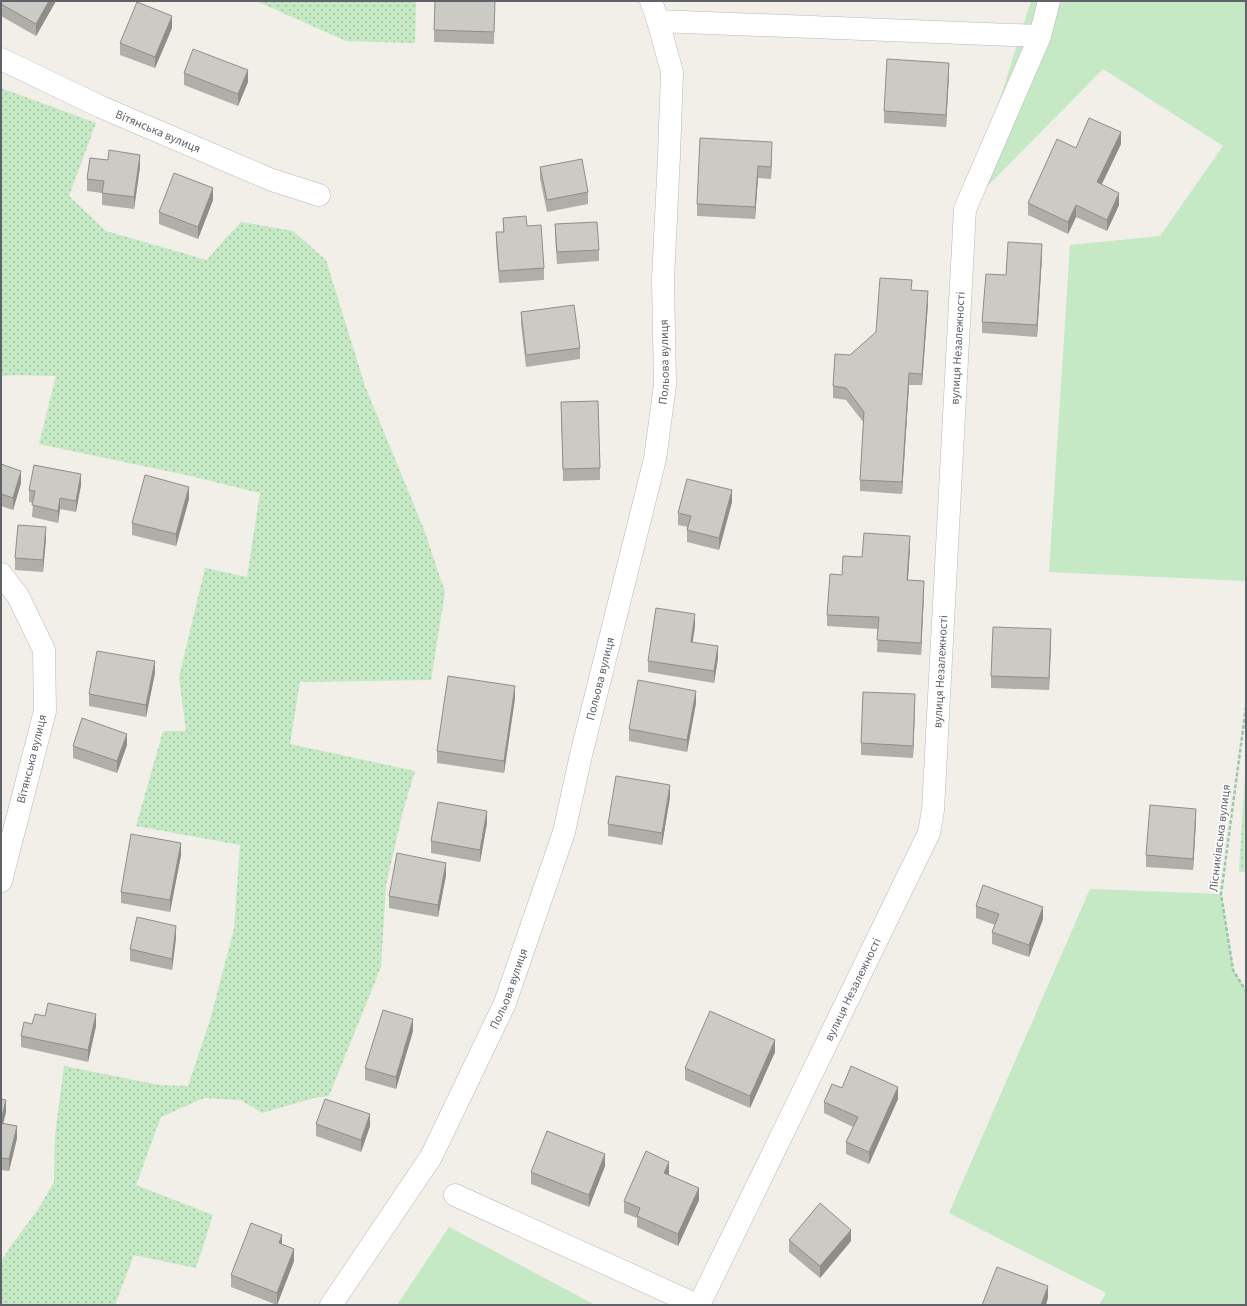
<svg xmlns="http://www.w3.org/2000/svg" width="1247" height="1306" font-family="'Source Sans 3',sans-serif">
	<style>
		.grass { fill: #c5e8c5 }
		.park { fill: url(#park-dots) }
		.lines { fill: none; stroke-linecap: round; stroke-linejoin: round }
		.minor-casing { stroke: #b5b8bc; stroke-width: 23 }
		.path { stroke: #9cc7a9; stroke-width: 2.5; stroke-dasharray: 4 2; stroke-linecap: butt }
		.minor { stroke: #fff; stroke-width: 22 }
		.wall { fill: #afaea9 }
		.shaded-wall { fill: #8f8d8a }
		.building { fill: #cccac5; stroke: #8f8d8a }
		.labels { text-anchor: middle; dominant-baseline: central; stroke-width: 3; stroke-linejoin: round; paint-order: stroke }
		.street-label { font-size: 12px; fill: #5f6368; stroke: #fff }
	</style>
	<defs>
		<pattern id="park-dots" width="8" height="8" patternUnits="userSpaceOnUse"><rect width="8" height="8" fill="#c5e8c5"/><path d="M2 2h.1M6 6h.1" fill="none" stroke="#a3c0a4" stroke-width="1.8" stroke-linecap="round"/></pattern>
	</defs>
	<rect width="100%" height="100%" fill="#f1efe8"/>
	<g class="grass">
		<path d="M1031 1H1246V581L1049 572 1070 245 1160 236 1223 146 1103 69 965 209Z"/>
		<path d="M1090 889 1221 894 1233 970 1246 991V1305H1099L1106 1293 949 1213Z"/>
		<path d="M449 1227 595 1305H397Z"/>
	</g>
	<g class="park">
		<path d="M256 1H416L415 43 346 41Z"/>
		<path d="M1 88 96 123 69 196 106 231 207 260 223 241 241 222 293 231 326 260 365 386 423 527 445 592 431 680 300 682 290 744 415 771 403 811 386 885 381 967 329 1096 314 1098 262 1113 241 1100 204 1098 161 1117 136 1185 213 1215 196 1268 134 1255 115 1305H1V1262L10 1247 37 1211 54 1182 55 1135 64 1066 159 1085 188 1086 211 1017 234 929 240 845 136 826 163 731H186L179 677 205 568 247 577 260 493 186 475 39 444 56 376 16 375 1 376Z"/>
		<path d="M1246 757V872H1239Z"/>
	</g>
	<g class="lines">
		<g class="minor-casing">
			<g id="minor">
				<path d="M658 21 1040 36"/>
				<path id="s1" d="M1 59 101 107 272 180 319 195"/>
				<path d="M1 574 18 596 44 650 45 711 1 881"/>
				<path d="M455 1195 697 1305"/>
				<path id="s2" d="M331 1305 431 1157 505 1003 564 832 581 755 655 459 665 385 663 279 669 156 672 72 658 21 651 1"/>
				<path id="s3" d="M699 1305 929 833 933 810 965 209 1040 36 1049 1"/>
			</g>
		</g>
		<path class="path" d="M1246 707 1221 894 1233 970 1246 991"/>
		<use href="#minor" class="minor"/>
	</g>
	<g class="wall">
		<path d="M1 1H56L36 36 1 16Z"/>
		<path d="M495 1 494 44 434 42V30Z"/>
		<path d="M172 28 155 68 120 55V43Z"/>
		<path d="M184 73 248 82 238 106 184 85Z"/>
		<path d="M949 74 946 127 884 123V111Z"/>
		<path d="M1121 144 1102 184 1119 205 1107 231 1076 217 1068 234 1028 215V203L1076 148Z"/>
		<path d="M772 153 771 179 758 178 755 219 697 216V204Z"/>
		<path d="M140 167 134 209 102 205V193L87 191V179Z"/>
		<path d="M540 167 588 192V204L547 212 540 179Z"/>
		<path d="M213 200 198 239 159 224V212Z"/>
		<path d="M503 218 527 226 544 268V280L499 283 496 244V232H503Z"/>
		<path d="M555 224 599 250V261L557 264 555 236Z"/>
		<path d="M1042 256 1037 337 982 333V322L1006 275Z"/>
		<path d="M912 290 928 303 922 385H909L902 494 860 491V480L864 423 846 400 833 398V386L850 355 876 332Z"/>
		<path d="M521 312 580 348V359L526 367 521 324Z"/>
		<path d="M561 402 600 468V480L563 481Z"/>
		<path d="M1 464 21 483 13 510 1 506Z"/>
		<path d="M81 485 76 512 60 509 58 523 32 517 33 503 29 502V490Z"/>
		<path d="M189 499 176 546 132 535V523Z"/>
		<path d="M732 502 719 550 687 542V530L688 527 678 525V513Z"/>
		<path d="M46 539 43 572 15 570V558Z"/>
		<path d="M910 548 908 580 924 592 921 655 877 652 878 629 827 626V615L842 575 862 557Z"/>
		<path d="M695 626 692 642 718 658 714 683 648 672V661Z"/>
		<path d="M1051 641 1049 690 991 688V676Z"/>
		<path d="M155 673 146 717 89 706V694Z"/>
		<path d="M515 698 504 773 437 763V751Z"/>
		<path d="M696 703 687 752 629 741V729Z"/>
		<path d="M915 706 913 758 861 755V743Z"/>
		<path d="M127 745 117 773 73 758V746Z"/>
		<path d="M670 797 662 845 608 836V824Z"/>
		<path d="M1196 821 1193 870 1146 867V855Z"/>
		<path d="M487 823 480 862 431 853V841Z"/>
		<path d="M181 855 170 912 121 903V892Z"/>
		<path d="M446 875 438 917 389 908V896Z"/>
		<path d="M976 906 1043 919 1029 957 992 944V932L995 925 976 918Z"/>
		<path d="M176 938 172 970 130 961V949Z"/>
		<path d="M32 1024 96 1026 88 1062 21 1047V1036Z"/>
		<path d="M413 1031 396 1089 365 1080V1068Z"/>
		<path d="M775 1052 750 1108 685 1080V1068Z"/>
		<path d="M842 1088 898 1099 869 1164 846 1154V1142L853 1127 824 1113V1102Z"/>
		<path d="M1 1099 6 1112 3 1123 17 1138 9 1171 1 1170Z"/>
		<path d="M316 1124 370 1126 361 1152 316 1136Z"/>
		<path d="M605 1166 589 1207 531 1184V1172Z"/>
		<path d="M669 1174V1175L699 1200 678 1246 637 1227V1218L624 1213V1201Z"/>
		<path d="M789 1240 851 1241 820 1278 789 1252Z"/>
		<path d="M294 1261 277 1305 231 1287V1275Z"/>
	</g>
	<g class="shaded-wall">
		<path d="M49 1H56L36 36V24Z"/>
		<path d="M172 16V28L155 68V57Z"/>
		<path d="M949 63V74L946 127V115Z"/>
		<path d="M248 70V82L238 106V94Z"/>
		<path d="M1121 132V144L1097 194V182Z"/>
		<path d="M772 142V153L771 179V167Z"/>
		<path d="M140 155V167L134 209V197Z"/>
		<path d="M758 166V178L755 219V207Z"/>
		<path d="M213 188V200L198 239V227Z"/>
		<path d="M1119 193V205L1107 231V220Z"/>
		<path d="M1076 205V217L1068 234V222Z"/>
		<path d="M1042 244V256L1037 337V325Z"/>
		<path d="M928 291V303L922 385V374Z"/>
		<path d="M909 373V385L902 494V482Z"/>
		<path d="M21 471V483L13 510V498Z"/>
		<path d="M81 474V485L76 512V501Z"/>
		<path d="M189 487V499L176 546V534Z"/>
		<path d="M732 490V502L719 550V538Z"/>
		<path d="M60 498V509L58 523V511Z"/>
		<path d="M46 527V539L43 572V560Z"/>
		<path d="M910 536V548L907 592V580Z"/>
		<path d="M924 581V592L921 655V643Z"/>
		<path d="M695 614V626L691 654V642Z"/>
		<path d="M1051 629V641L1049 690V678Z"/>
		<path d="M718 646V658L714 683V671Z"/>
		<path d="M155 661V673L146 717V705Z"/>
		<path d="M515 686V698L504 773V761Z"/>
		<path d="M696 691V703L687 752V740Z"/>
		<path d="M915 694V706L913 758V746Z"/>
		<path d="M127 734V745L117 773V761Z"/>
		<path d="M670 785V797L662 845V833Z"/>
		<path d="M1196 809V821L1193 870V859Z"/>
		<path d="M487 811V823L480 862V850Z"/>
		<path d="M181 843V855L170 912V900Z"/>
		<path d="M446 863V875L438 917V905Z"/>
		<path d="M1043 907V919L1029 957V945Z"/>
		<path d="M176 926V938L172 970V959Z"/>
		<path d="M96 1014V1026L88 1062V1050Z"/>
		<path d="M413 1019V1031L396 1089V1077Z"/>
		<path d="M775 1040V1052L750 1108V1096Z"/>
		<path d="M898 1087V1099L869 1164V1152Z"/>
		<path d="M6 1100V1112L1 1133V1121Z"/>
		<path d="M370 1114V1126L361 1152V1140Z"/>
		<path d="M17 1126V1138L9 1171V1159Z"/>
		<path d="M605 1154V1166L589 1207V1195Z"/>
		<path d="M669 1162V1174L664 1185V1173Z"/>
		<path d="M699 1188V1200L678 1246V1234Z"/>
		<path d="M851 1230V1241L820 1278V1266Z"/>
		<path d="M282 1235V1246L279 1243Z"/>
		<path d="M294 1249V1261L277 1305V1293Z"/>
		<path d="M1048 1286V1298L1046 1305H1041Z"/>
	</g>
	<g class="building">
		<path d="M1 1H49L36 24 1 4Z"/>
		<path d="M435 1H495L494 32 434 30Z"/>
		<path d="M137 2 172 16 155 57 120 43Z"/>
		<path d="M193 49 248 70 238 94 184 73Z"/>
		<path d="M887 59 949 63 946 115 884 111Z"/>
		<path d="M1089 118 1121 132 1097 182 1119 193 1107 220 1076 205 1068 222 1028 203 1057 139 1076 148Z"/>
		<path d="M700 138 772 142 771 167 758 166 755 207 697 204Z"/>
		<path d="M109 150 140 155 134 197 102 193 104 181 87 179 90 158 108 160Z"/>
		<path d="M582 159 588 192 547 200 540 167Z"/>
		<path d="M174 173 213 188 198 227 159 212Z"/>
		<path d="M526 216 527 226 541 225 544 268 499 271 496 232H504L503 218Z"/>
		<path d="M597 222 599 250 557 252 555 224Z"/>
		<path d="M1008 242 1042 244 1037 325 982 322 986 274 1006 275Z"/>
		<path d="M880 278 912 280 911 290 928 291 922 374 909 373 902 482 860 480 864 412 846 388 833 386 835 354 850 355 876 332Z"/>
		<path d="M574 305 580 348 526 355 521 312Z"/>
		<path d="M598 401 600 468 563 469 561 402Z"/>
		<path d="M1 464 21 471 13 498 1 494Z"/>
		<path d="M34 465 81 474 76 501 60 498 58 511 32 505 35 491 29 490Z"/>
		<path d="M145 475 189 487 176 534 132 523Z"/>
		<path d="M687 479 732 490 719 538 687 530 691 516 678 513Z"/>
		<path d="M18 525 46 527 43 560 15 558Z"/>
		<path d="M864 533 910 536 907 580 924 581 921 643 877 640 879 617 827 615 830 574 842 575 843 556 862 557Z"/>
		<path d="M656 608 695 614 691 642 718 646 714 671 648 661Z"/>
		<path d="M993 627 1051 629 1049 678 991 676Z"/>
		<path d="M97 651 155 661 146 705 89 694Z"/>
		<path d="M448 676 515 686 504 761 437 751Z"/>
		<path d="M638 680 696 691 687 740 629 729Z"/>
		<path d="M863 692 915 694 913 746 861 743Z"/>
		<path d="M82 718 127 734 117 761 73 746Z"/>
		<path d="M616 776 670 785 662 833 608 824Z"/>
		<path d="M438 802 487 811 480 850 431 841Z"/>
		<path d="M1150 805 1196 809 1193 859 1146 855Z"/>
		<path d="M131 834 181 843 170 900 121 892Z"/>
		<path d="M397 853 446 863 438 905 389 896Z"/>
		<path d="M983 885 1043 907 1029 945 992 932 999 914 976 906Z"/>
		<path d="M137 917 176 926 172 959 130 949Z"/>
		<path d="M48 1003 96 1014 88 1050 21 1036 24 1022 32 1024 35 1014 45 1016Z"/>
		<path d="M383 1010 413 1019 396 1077 365 1068Z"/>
		<path d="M710 1011 775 1040 750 1096 685 1068Z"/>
		<path d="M851 1066 898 1087 869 1152 846 1142 858 1117 824 1102 832 1084 842 1088Z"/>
		<path d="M1 1099 6 1100 1 1121Z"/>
		<path d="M325 1099 370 1114 361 1140 316 1124Z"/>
		<path d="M1 1123 17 1126 9 1159 1 1158Z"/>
		<path d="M547 1131 605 1154 589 1195 531 1172Z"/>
		<path d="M646 1151 669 1162 664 1173 699 1188 678 1234 637 1216 640 1208 624 1201Z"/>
		<path d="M820 1203 851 1230 820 1266 789 1240Z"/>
		<path d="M251 1223 282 1235 279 1243 294 1249 277 1293 231 1275Z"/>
		<path d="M997 1267 1048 1286 1041 1305H982Z"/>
	</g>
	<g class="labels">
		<g class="street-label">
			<text stroke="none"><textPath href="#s1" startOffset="173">Вітянська вулиця</textPath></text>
			<text stroke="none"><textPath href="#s3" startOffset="1011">вулиця Незалежності</textPath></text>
			<text stroke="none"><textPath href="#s2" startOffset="1012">Польова вулиця</textPath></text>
			<text stroke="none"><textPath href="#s3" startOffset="687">вулиця Незалежності</textPath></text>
			<text stroke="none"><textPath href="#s2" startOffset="688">Польова вулиця</textPath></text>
			<text transform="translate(32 759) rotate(-76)">Вітянська вулиця</text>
			<text transform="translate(1220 838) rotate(-83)">Лісниківська вулиця</text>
			<text stroke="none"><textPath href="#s2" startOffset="364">Польова вулиця</textPath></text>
			<text stroke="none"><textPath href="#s3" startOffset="351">вулиця Незалежності</textPath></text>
		</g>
	</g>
	<rect width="1247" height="1306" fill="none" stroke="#5f6368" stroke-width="4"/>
</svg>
